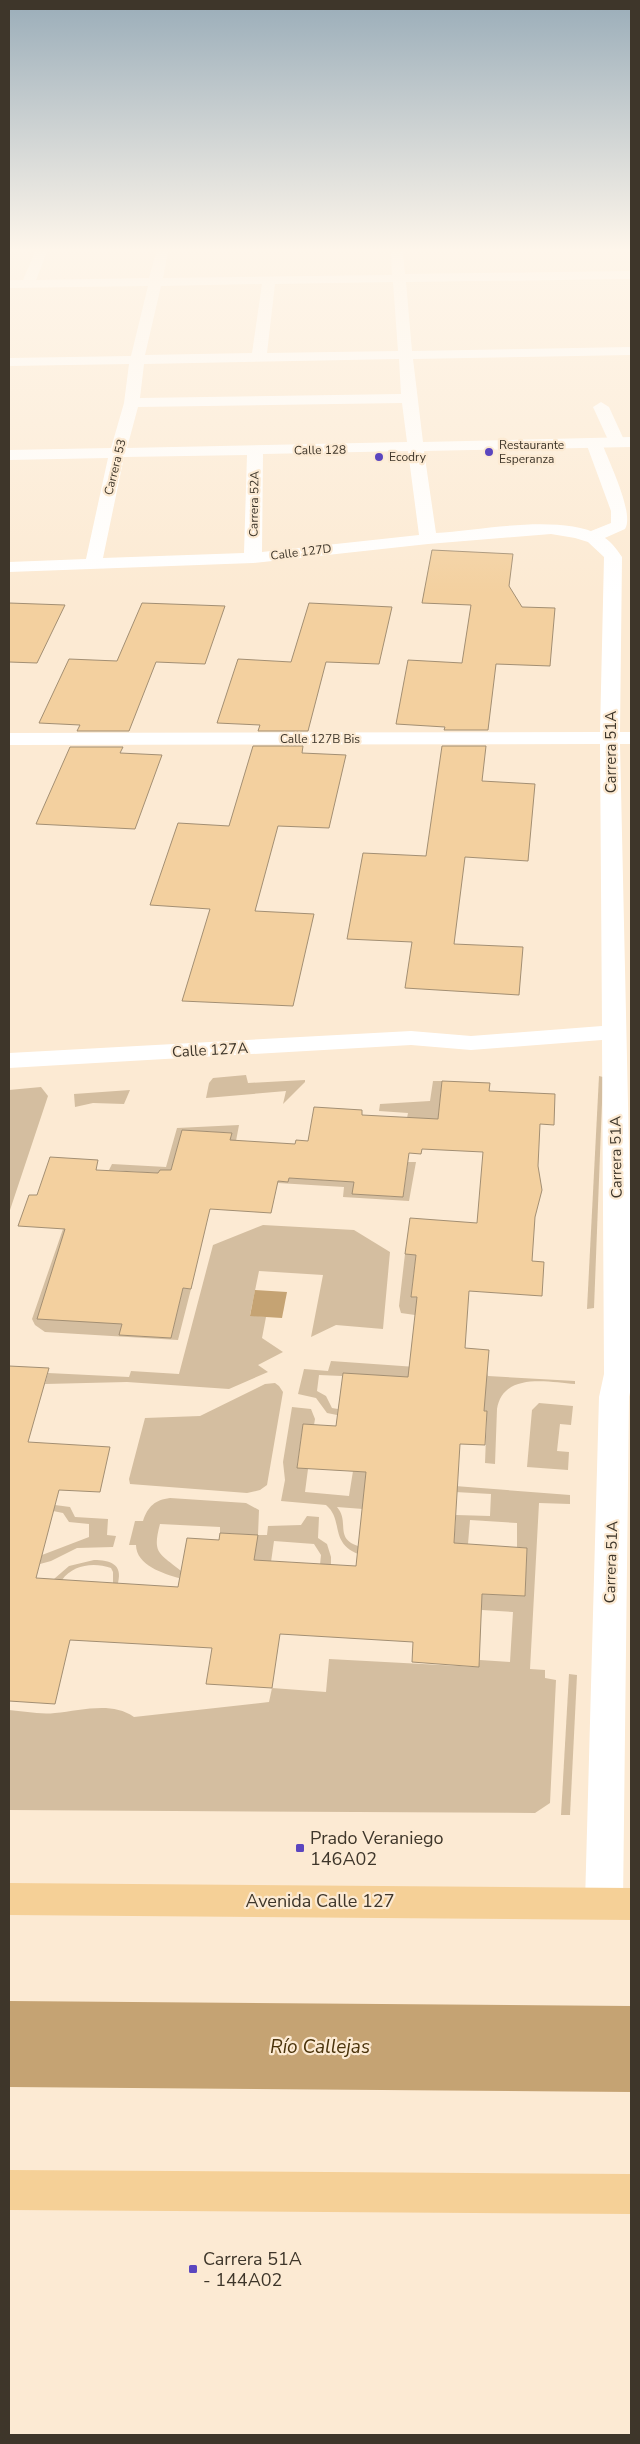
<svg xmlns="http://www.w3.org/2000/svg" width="640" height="2444" font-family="'Nunito Sans',sans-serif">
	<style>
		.green { fill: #d4bea0 }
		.water { fill: #c5a373 }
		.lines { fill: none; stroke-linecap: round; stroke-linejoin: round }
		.river { fill: #c5a373; fill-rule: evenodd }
		.building { fill: #f3d09f; stroke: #a38f73 }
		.pedestrian { fill: #fff; fill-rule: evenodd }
		.minor { fill: #fff; fill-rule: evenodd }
		.primary { fill: #f5d097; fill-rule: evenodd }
		.poi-dot { fill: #5b46bf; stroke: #fcead3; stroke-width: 2 }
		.labels { text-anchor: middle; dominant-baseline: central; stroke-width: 4.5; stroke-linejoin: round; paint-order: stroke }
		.far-poi-label { font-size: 12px; fill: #3e362a; stroke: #fcead3; text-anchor: start }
		.far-street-label { font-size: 12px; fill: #3e362a; stroke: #fcead3 }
		.street-label { font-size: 15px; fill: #3e362a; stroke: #fcead3 }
		.near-poi-label { font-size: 18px; fill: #3e362a; stroke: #fcead3; text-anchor: start }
		.near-street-label { font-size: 18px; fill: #3e362a; stroke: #fcead3 }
		.near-water-label { font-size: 19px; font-style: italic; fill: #4a330b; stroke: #fcead3 }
	</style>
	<rect width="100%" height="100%" fill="#fcead3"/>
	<g class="green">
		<path d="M246 1075 248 1083 305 1080V1082L283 1104 286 1091 206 1098 209 1083 213 1078Z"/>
		<path d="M599 1076 603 1077 594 1308 587 1309Z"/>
		<path d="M433 1081H442L438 1119 407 1118 408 1113 379 1111 380 1104 430 1101Z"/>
		<path d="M41 1087 48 1096 9 1213V1090Z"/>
		<path d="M130 1090 124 1104 93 1103 75 1107 74 1094Z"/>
		<path d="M239 1125 236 1141H230L232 1133 182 1130 171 1170H160L158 1173 109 1170 112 1164 166 1167 177 1128Z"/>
		<path d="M408 1162H416L409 1201 343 1197 344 1187 278 1183V1181L288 1182 289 1178 354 1182 353 1194 403 1197Z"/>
		<path d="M263 1225 354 1230 390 1252 383 1329 336 1325 311 1337 323 1275 259 1271 250 1315 266 1317 262 1338 283 1352 258 1365 268 1372 229 1389 127 1382 45 1384 48 1373 129 1377 131 1371 179 1374 213 1245Z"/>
		<path d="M63 1229 77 1230 122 1324 120 1335 171 1338 183 1288 191 1289 178 1340 45 1332 35 1325 32 1319Z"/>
		<path d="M405 1254 416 1255 411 1297 448 1299 415 1315 401 1313 399 1306Z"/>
		<path d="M331 1361 487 1372 488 1376 575 1381V1384C548 1382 503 1372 497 1409L495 1464 485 1463 487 1411 476 1410 343 1373 342 1376 319 1375 317 1391 326 1396 332 1408 338 1409 337 1415 327 1413 316 1398 298 1394 304 1369 328 1371Z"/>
		<path d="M275 1383 279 1386 283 1392 267 1485 260 1490 247 1493 130 1484 129 1479 145 1418 200 1416 265 1384Z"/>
		<path d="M539 1403 573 1406 571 1425 560 1424 557 1451 569 1452 568 1470 527 1467 532 1410Z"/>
		<path d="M292 1407 311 1409 315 1419 314 1425 303 1424 297 1467 308 1469 305 1492 349 1496 353 1471 366 1472 363 1509 337 1507C350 1522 334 1538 358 1546V1554C329 1542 344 1520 326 1505L281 1501 285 1480 283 1462Z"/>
		<path d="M455 1486 570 1495V1504L539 1503 530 1669 545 1670V1678L556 1680 550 1803 535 1813 9 1810V1710C24 1711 40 1715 55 1713 81 1711 111 1701 134 1717L269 1702 272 1688 326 1692 329 1659 478 1667 480 1660 510 1662 513 1612 482 1610V1594L525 1596 527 1548 517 1547V1523L470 1520 468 1544H454L456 1515 490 1516 491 1494 455 1492Z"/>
		<path d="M170 1498 246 1503 259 1510 258 1535H267L268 1526 301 1525 307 1516 319 1517 318 1538 327 1544 331 1557V1565H320L321 1555 314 1544 274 1541 271 1562 254 1560 257 1535 220 1533V1527L160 1524C152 1554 159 1553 181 1571L179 1578C164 1574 136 1565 136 1545H129L135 1521H143C148 1506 155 1500 170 1498Z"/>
		<path d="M55 1505 70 1507 75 1517 108 1519 107 1535 116 1536 113 1547 77 1548 51 1561 40 1564 42 1555 89 1537V1524L69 1522 63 1513 53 1511Z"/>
		<path d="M94 1560C110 1560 123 1564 118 1583H113V1572L111 1568C93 1562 73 1565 62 1580L54 1579 69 1566Z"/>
		<path d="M569 1674 577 1675 570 1815H561Z"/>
	</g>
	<path class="water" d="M255 1290 287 1292 282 1318 250 1316Z"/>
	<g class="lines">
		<path class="river" d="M9 2001 631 2006V2092L9 2087Z"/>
	</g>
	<g class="building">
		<path d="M432 550 513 554 509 586 522 607 555 608 550 666 496 664 488 730H444L445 727 396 724 408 660 462 663 471 605 422 603Z"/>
		<path d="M9 603 65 605 37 663 9 662Z"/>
		<path d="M142 603 225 606 205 664 156 662 129 731H77L80 725 39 723 69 659 117 661Z"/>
		<path d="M309 603 392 607 379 664 326 662 308 731H258L260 725 217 723 238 659 291 662Z"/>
		<path d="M253 746H303L302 753 346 755 329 828 278 826 255 911 314 914 293 1006 182 1001 210 909 150 905 178 823 229 826Z"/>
		<path d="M442 746H486L482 781 535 784 528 861 465 857 454 944 523 947 519 995 405 988 412 942 347 939 363 853 426 856Z"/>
		<path d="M70 747H123L120 753 162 755 135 829 36 824Z"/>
		<path d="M442 1081 490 1083 489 1091 555 1094 554 1125 540 1124 538 1166 542 1190 535 1217 532 1261 544 1262 542 1296 469 1291 465 1348 489 1350 484 1411H487L485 1445 460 1444 454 1543 527 1548 525 1596 482 1594 479 1667 412 1662 413 1642 280 1634 272 1688 206 1684 212 1648 70 1640 55 1704 9 1701V1366L49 1368 28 1442 110 1447 100 1492 59 1490 36 1578 178 1587 187 1538 219 1540 220 1533 258 1535 254 1560 356 1566 366 1472 297 1468 303 1424 336 1426 343 1373 408 1377 417 1297H411L416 1255 405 1254 410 1218 477 1223 483 1152 422 1149 421 1154 409 1153 403 1197 352 1194 354 1182 289 1178 288 1182 278 1181 271 1213 210 1209 191 1289 183 1288 171 1338 119 1335 122 1324 37 1319 65 1229 18 1226 29 1195H37L50 1157 98 1160 96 1170 158 1173 160 1170H171L182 1130 232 1133 230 1140 295 1144 296 1140 308 1141 314 1107 362 1110V1115L438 1119Z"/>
	</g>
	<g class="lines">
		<g class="pedestrian">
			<path d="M601 402 609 407 625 442 623 445 617 447 609 442 593 407Z"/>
			<path d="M594 438 602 443C608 460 635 514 625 529L598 541H586L583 537 586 533 611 523V511L586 443Z"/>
		</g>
		<path class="minor" d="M35 252H47L36 280 149 278 156 252H168L163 278 392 275 391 252H403L405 274 631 271V279L406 282 412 351 631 347V355L413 359 423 442 631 437V447L424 451 436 533C482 530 559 514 600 535 610 540 616 548 622 557L620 732H631V744H620L631 1239V1387L629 1397 623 1903 617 1914 604 1919 591 1914 585 1903 599 1397 604 1374 602 1040 471 1050 411 1045 9 1068V1053L411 1031 471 1036 602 1026 600 744 9 745V733L600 732 604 557 588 542 575 538 551 534 428 544 253 563 9 572V562L86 559 108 458 9 460V450L111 448 124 403 129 364 9 366V358L131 356 148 286 9 288V280H23ZM393 282 398 351 267 353 275 284ZM262 284 252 353 145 355 161 286ZM399 359 401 394 140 398 144 364ZM402 403 407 442 127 448 138 407ZM408 451 419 535 262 552 263 454ZM247 455 244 553 103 558 124 457Z"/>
		<g class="primary">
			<path d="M9 1883 631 1888V1920L9 1915Z"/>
			<path d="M9 2170 631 2174V2214L9 2210Z"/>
		</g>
	</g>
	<linearGradient id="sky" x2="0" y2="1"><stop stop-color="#9aadb9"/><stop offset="0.42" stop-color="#fef6eb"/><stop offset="1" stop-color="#fef6eb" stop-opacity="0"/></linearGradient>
	<rect width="640" height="594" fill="url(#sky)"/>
	<g class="poi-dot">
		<circle cx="489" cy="452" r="5"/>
		<circle cx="379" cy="457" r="5"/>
		<rect x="295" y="1843" width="10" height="10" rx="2.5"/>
		<rect x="188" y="2264" width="10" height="10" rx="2.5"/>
	</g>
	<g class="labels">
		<g class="far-poi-label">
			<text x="499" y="445">Restaurante<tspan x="499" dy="14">Esperanza</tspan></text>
			<text x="389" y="457">Ecodry</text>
		</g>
		<g class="far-street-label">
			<text transform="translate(320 450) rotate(-1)">Calle 128</text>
			<text transform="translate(115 467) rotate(-76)">Carrera 53</text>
			<text transform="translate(254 504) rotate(-89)">Carrera 52A</text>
			<text transform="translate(301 552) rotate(-7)">Calle 127D</text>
			<text x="320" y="739">Calle 127B Bis</text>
		</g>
		<g class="street-label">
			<text transform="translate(611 752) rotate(-90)">Carrera 51A</text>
			<text transform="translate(210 1050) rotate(-3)">Calle 127A</text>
			<text transform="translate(616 1157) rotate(-91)">Carrera 51A</text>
			<text transform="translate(611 1562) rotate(-88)">Carrera 51A</text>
		</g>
		<g class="near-poi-label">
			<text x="310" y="1838">Prado Veraniego<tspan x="310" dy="21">146A02</tspan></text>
			<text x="203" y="2259">Carrera 51A<tspan x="203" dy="21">- 144A02</tspan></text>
		</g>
		<g class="near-street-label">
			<text x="320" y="1901">Avenida Calle 127</text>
		</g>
		<g class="near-water-label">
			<text x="320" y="2047">Río Callejas</text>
		</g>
	</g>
	<rect width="640" height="2444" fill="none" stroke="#3e362a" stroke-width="20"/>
</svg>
